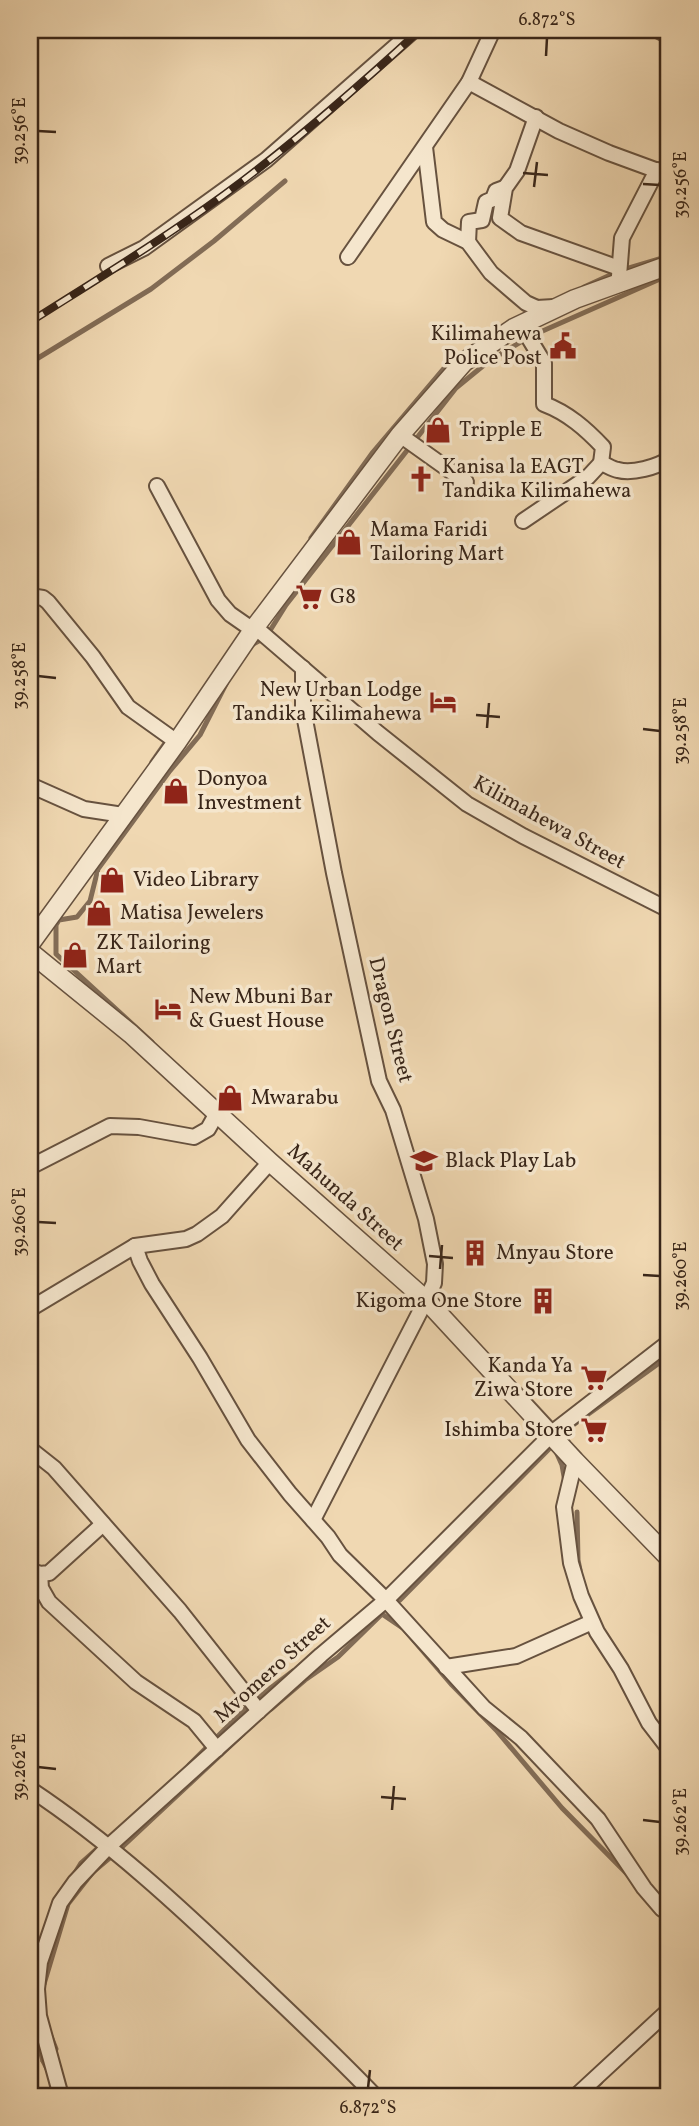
<svg xmlns="http://www.w3.org/2000/svg" width="699" height="2126" font-family="Vollkorn,serif">
	<style>
		.lines { fill: none; stroke-linecap: round; stroke-linejoin: round }
		.stream { stroke: #826c56; stroke-width: 5 }
		.minor-casing { stroke: #67523f; stroke-width: 18 }
		.tertiary-casing { stroke: #67523f; stroke-width: 21 }
		.minor { stroke: #f5e6cd; stroke-width: 14 }
		.tertiary { stroke: #f5e6cd; stroke-width: 18 }
		.rail-casing { stroke: #392619; stroke-width: 8 }
		.rail { stroke: #f5e6cd; stroke-width: 5; stroke-dasharray: 16; stroke-linecap: butt }
		.ticks { fill: none; stroke: #392619; stroke-width: 2.5 }
		.labels { text-anchor: middle; dominant-baseline: central; stroke-width: 7; stroke-linejoin: round; paint-order: stroke }
		.poi-label { font-size: 21px; fill: #392619; stroke: #f5e6cd; text-anchor: start }
		.street-label { font-size: 21px; fill: #392619; stroke: #f5e6cd }
		.neatline { fill: none; stroke: #392619; stroke-width: 2.5 }
		.ticks-label { font-size: 18px; text-anchor: middle; fill: #392619 }
	</style>
	<rect width="100%" height="100%" fill="#f0d8b2"/>
	<filter id="stains"><feTurbulence type="fractalNoise" baseFrequency=".00286" numOctaves="4"/><feColorMatrix values="0 0 0 0 .2 0 0 0 0 .09 0 0 0 0 .02 0 0 0 .5 -.17"/></filter>
	<radialGradient id="worn" r=".72"><stop offset=".6" stop-color="#630" stop-opacity="0"/><stop offset="1" stop-color="#630" stop-opacity=".3"/></radialGradient>
	<g class="lines">
		<g class="stream">
			<path d="M584 287 619 271 669 256"/>
			<path d="M30 363 151 289 214 241 285 181"/>
			<path d="M311 538 373 452 445 367 487 336"/>
			<path d="M250 646 266 637 286 605 456 388 489 361 529 337 669 275"/>
			<path d="M152 762 168 739"/>
			<path d="M152 1042 56 954V925L59 920 77 917 90 901 98 869 169 772 200 735 226 684"/>
			<path d="M520 1389 568 1441"/>
			<path d="M562 1433 669 1356"/>
			<path d="M577 1512 578 1560 580 1570"/>
			<path d="M400 1600 553 1445 562 1465 565 1482"/>
			<path d="M271 1709 305 1680 338 1657 382 1614 404 1629 452 1685 496 1730 562 1808 630 1877"/>
			<path d="M189 1765 251 1703 293 1671"/>
			<path d="M120 1849 243 1734"/>
			<path d="M73 1876 81 1863 99 1847"/>
			<path d="M44 1984 68 1904 93 1872 112 1856 114 1858"/>
			<path d="M30 2012 43 2061 49 2073"/>
			<path d="M43 2061 52 2058 56 2049 50 2034"/>
			<path d="M587 2096 601 2082"/>
		</g>
		<g class="minor-casing">
			<g id="minor">
				<path d="M657 30 669 36"/>
				<path d="M469 82 559 131 609 153 669 175"/>
				<path d="M536 117 517 171 505 188 500 218 521 233 619 268"/>
				<path d="M425 147 434 222 443 230 468 242 491 273 526 303 537 308 554 307"/>
				<path d="M468 242 469 222 482 220 486 202 493 199 496 191 504 188"/>
				<path d="M348 257 469 82 493 30"/>
				<path d="M108 266 144 248 266 160 414 30"/>
				<path d="M619 276 622 238 657 170"/>
				<path d="M521 325 544 363V404C568 413 586 429 603 447L601 463"/>
				<path d="M400 435 466 482"/>
				<path d="M157 486 218 600 230 614 253 630"/>
				<path d="M523 521 588 477 601 463C607 465 612 469 618 470 632 474 657 467 669 459"/>
				<path d="M30 596 43 598 48 602 93 657 128 707 177 742"/>
				<path d="M255 627 378 733 467 804 523 836 669 910"/>
				<path d="M303 668V709L334 873 379 1081 393 1110 426 1219 435 1264 434 1283 426 1300 313 1520"/>
				<path d="M30 785 84 809 123 815"/>
				<path d="M30 1167 110 1126 139 1127 194 1137 208 1129 217 1113"/>
				<path d="M135 1246 140 1261 152 1284 200 1358 248 1440 290 1494 328 1537 340 1555 386 1600 484 1708 521 1738 598 1819 644 1888 662 1909 669 1913"/>
				<path d="M30 1309 135 1246 186 1239 197 1234 222 1216 270 1162"/>
				<path d="M30 1449 54 1468 180 1611 259 1711"/>
				<path d="M575 1461 564 1507 571 1563 581 1596 597 1632 621 1669 649 1723 669 1749"/>
				<path d="M30 1570 40 1574 49 1573 103 1524"/>
				<path d="M40 1574 41 1588 49 1602 136 1682 194 1721 217 1749"/>
				<path d="M446 1667 516 1656 592 1622"/>
				<path d="M30 1789C110 1842 180 1907 249 1973 292 2014 335 2054 375 2096"/>
				<path d="M61 2096 39 2016 37 1989 40 1962 55 1918 60 1903 75 1882 109 1846 321 1655 386 1600 558 1428 669 1342"/>
				<path d="M576 2096 669 2010"/>
			</g>
		</g>
		<g class="tertiary-casing">
			<g id="tertiary">
				<path d="M30 944 177 742 255 627 400 435 464 362 514 328 575 299 669 265"/>
				<path d="M30 952 131 1034 270 1162 426 1300 575 1461 669 1558"/>
			</g>
		</g>
		<use href="#minor" class="minor"/>
		<use href="#tertiary" class="tertiary"/>
		<g class="rail-casing">
			<path id="rail" d="M30 322C96 280 162 240 225 194 293 144 358 87 420 30"/>
		</g>
		<use href="#rail" class="rail"/>
	</g>
	<path class="ticks" d="M546 56 547 38M38 131 56 132M523 173 548 175M643 184 660 185M534 187 537 162M38 676 56 678M476 715 500 717M487 728 489 703M643 729 660 731M38 1222 56 1223M429 1256 453 1258M440 1269 442 1245M643 1275 660 1276M38 1767 56 1769M381 1797 406 1799M392 1810 394 1786M643 1820 660 1822M368 2088 370 2070"/>
	<defs>
		<g id="civic-bare" transform="scale(2.1)"><path d="M-.6-6.5H3V-4.5H.6V-3L4-1V1h2V6H-6V1h2V-1L-.6-3ZM-1.2 2.5V6h2.4V2.5Z" fill="#8f2418" stroke="#f5e6cd" stroke-width="2.5" paint-order="stroke"/></g>
		<g id="shop-bare" transform="scale(2.1)"><path d="M-5-2.5h2.3a2.7 3.5 0 0 1 5.4 0H5L5.5 6h-11ZM-1.5-2.5h3a1.5 2.3 0 0 0-3 0Z" fill="#8f2418" stroke="#f5e6cd" stroke-width="2.5" paint-order="stroke"/></g>
		<g id="church-bare" transform="scale(2.1)"><path d="M-1.2-6h2.4v3.5h3.3v2.4h-3.3V6h-2.4V-.1h-3.3v-2.4h3.3Z" fill="#8f2418" stroke="#f5e6cd" stroke-width="2.5" paint-order="stroke"/></g>
		<g id="supermarket-bare" transform="scale(2.1)"><path d="M-6-5.5h2.5l.6 2H6L4.5 2H-2.5L-4.4-4H-6ZM-1.5 3.2a1.3 1.3 0 1 0 .1 0ZM3 3.2a1.3 1.3 0 1 0 .1 0Z" fill="#8f2418" stroke="#f5e6cd" stroke-width="2.5" paint-order="stroke"/></g>
		<g id="hotel-bare" transform="scale(2.1)"><path d="M-6-4.5h1.5V1H6V5H4.5V3h-9V5H-6ZM-4 0a1.8 1.8 0 1 1 3.6 0ZM.5 0V-2.5h3Q6-2.5 6 0Z" fill="#8f2418" stroke="#f5e6cd" stroke-width="2.5" paint-order="stroke"/></g>
		<g id="school-bare" transform="scale(2.1)"><path d="M0-5L7-2L0 1L-7-2ZM-4 1L0 2.5L4 1V4Q0 6-4 4Z" fill="#8f2418" stroke="#f5e6cd" stroke-width="2.5" paint-order="stroke"/></g>
		<g id="building-bare" transform="scale(2.1)"><path d="M-4-6H4V6H1V3H-1V6H-4ZM-2.5-4.3h1.7v1.8h-1.7ZM.8-4.3h1.7v1.8H.8ZM-2.5-1h1.7V.8h-1.7ZM.8-1h1.7V.8H.8Z" fill="#8f2418" stroke="#f5e6cd" stroke-width="2.5" paint-order="stroke"/></g>
	</defs>
	<g fill-rule="evenodd">
		<use href="#civic-bare" x="563" y="346"/>
		<use href="#shop-bare" x="438" y="430"/>
		<use href="#church-bare" x="421" y="479"/>
		<use href="#shop-bare" x="349" y="542"/>
		<use href="#supermarket-bare" x="309" y="597"/>
		<use href="#hotel-bare" x="443" y="702"/>
		<use href="#shop-bare" x="176" y="791"/>
		<use href="#shop-bare" x="112" y="880"/>
		<use href="#shop-bare" x="99" y="913"/>
		<use href="#shop-bare" x="75" y="955"/>
		<use href="#hotel-bare" x="168" y="1009"/>
		<use href="#shop-bare" x="230" y="1098"/>
		<use href="#school-bare" x="424" y="1161"/>
		<use href="#building-bare" x="475" y="1253"/>
		<use href="#building-bare" x="543" y="1301"/>
		<use href="#supermarket-bare" x="594" y="1378"/>
		<use href="#supermarket-bare" x="594" y="1430"/>
	</g>
	<g class="labels">
		<g class="poi-label">
			<text x="542" y="334" text-anchor="end">Kilimahewa<tspan x="542" dy="24">Police Post</tspan></text>
			<text x="459" y="430">Tripple E</text>
			<text x="442" y="467">Kanisa la EAGT<tspan x="442" dy="24">Tandika Kilimahewa</tspan></text>
			<text x="370" y="530">Mama Faridi<tspan x="370" dy="24">Tailoring Mart</tspan></text>
			<text x="330" y="597">G8</text>
			<text x="422" y="690" text-anchor="end">New Urban Lodge<tspan x="422" dy="24">Tandika Kilimahewa</tspan></text>
			<text x="197" y="779">Donyoa<tspan x="197" dy="24">Investment</tspan></text>
			<text x="133" y="880">Video Library</text>
			<text x="120" y="913">Matisa Jewelers</text>
			<text x="96" y="943">ZK Tailoring<tspan x="96" dy="24">Mart</tspan></text>
			<text x="189" y="997">New Mbuni Bar<tspan x="189" dy="24">&amp; Guest House</tspan></text>
			<text x="251" y="1098">Mwarabu</text>
			<text x="445" y="1161">Black Play Lab</text>
			<text x="496" y="1253">Mnyau Store</text>
			<text x="522" y="1301" text-anchor="end">Kigoma One Store</text>
			<text x="573" y="1366" text-anchor="end">Kanda Ya<tspan x="573" dy="24">Ziwa Store</tspan></text>
			<text x="573" y="1430" text-anchor="end">Ishimba Store</text>
		</g>
		<g class="street-label">
			<text transform="translate(549 823) rotate(29)">Kilimahewa Street</text>
			<text transform="translate(390 1020) rotate(76)">Dragon Street</text>
			<text transform="translate(345 1198) rotate(42)">Mahunda Street</text>
			<text transform="translate(273 1670) rotate(-42)">Mvomero Street</text>
		</g>
	</g>
	<rect width="699" height="2126" fill="none" stroke="#f0d8b2" stroke-width="77"/>
	<rect x="38" y="38" width="622" height="2050" class="neatline"/>
	<g class="ticks-label">
		<text x="547" y="25">6.872°S</text>
		<text transform="translate(19 131) rotate(-90)" y="6">39.256°E</text>
		<text transform="translate(680 185) rotate(-90)" y="6">39.256°E</text>
		<text transform="translate(19 676) rotate(-90)" y="6">39.258°E</text>
		<text transform="translate(680 731) rotate(-90)" y="6">39.258°E</text>
		<text transform="translate(19 1222) rotate(-90)" y="6">39.260°E</text>
		<text transform="translate(680 1276) rotate(-90)" y="6">39.260°E</text>
		<text transform="translate(19 1767) rotate(-90)" y="6">39.262°E</text>
		<text transform="translate(680 1822) rotate(-90)" y="6">39.262°E</text>
		<text x="368" y="2113">6.872°S</text>
	</g>
	<rect width="100%" height="100%" filter="url(#stains)"/>
	<rect width="100%" height="100%" fill="url(#worn)"/>
</svg>
